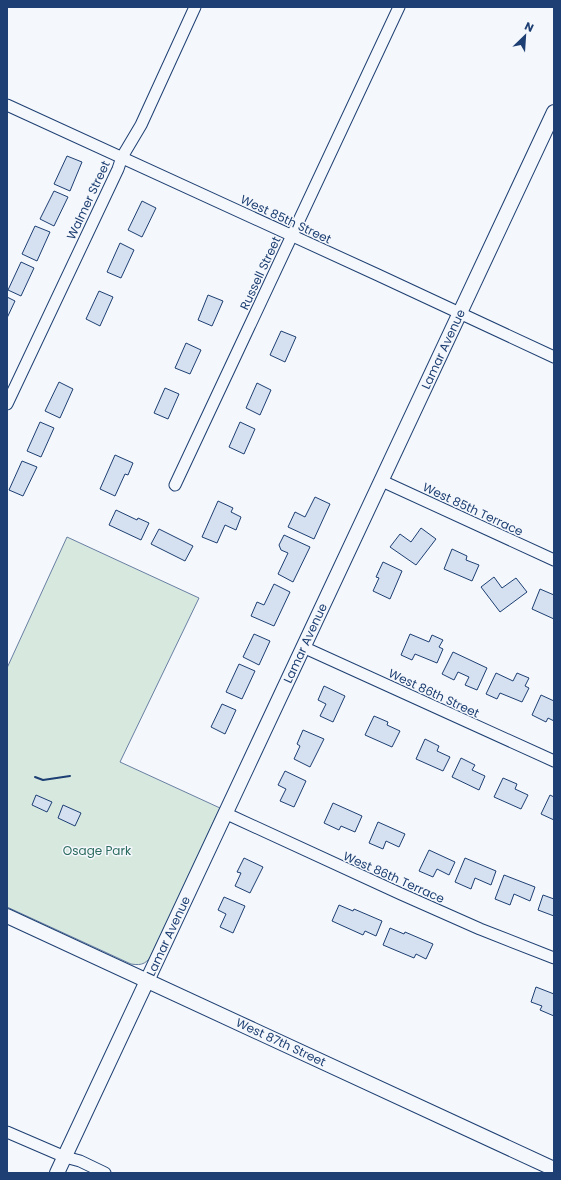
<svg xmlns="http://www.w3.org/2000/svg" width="561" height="1180" font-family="Poppins,sans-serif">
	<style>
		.green { fill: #d7e8df; stroke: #687fa3 }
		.building { fill: #d5e0f0; stroke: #1d3f73 }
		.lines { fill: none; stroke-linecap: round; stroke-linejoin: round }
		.minor-casing { stroke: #1d3f73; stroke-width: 13 }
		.tertiary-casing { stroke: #1d3f73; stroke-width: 16 }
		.minor { stroke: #f4f7fb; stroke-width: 11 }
		.tertiary { stroke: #f4f7fb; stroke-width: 14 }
		.wall { stroke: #1d3f73; stroke-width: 2 }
		.labels { text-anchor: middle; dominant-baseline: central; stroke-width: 3; stroke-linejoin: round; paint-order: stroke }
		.street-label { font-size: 12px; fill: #1d3f73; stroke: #f4f7fb }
		.park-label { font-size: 12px; fill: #2c6c60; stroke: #f4f7fb }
	</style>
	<rect width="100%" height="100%" fill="#f4f7fb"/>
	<path class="green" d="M67 537 199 598 120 762 220 808 153 953C147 963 143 966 131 964L7 907V668Z"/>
	<g class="building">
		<path d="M67 156 82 162 70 191 54 184Z"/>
		<path d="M54 191 68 197 54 226 40 219Z"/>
		<path d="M142 201 156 208 142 237 128 230Z"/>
		<path d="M35 226 50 232 37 261 22 254Z"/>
		<path d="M120 243 134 250 121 278 107 272Z"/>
		<path d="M21 262 34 268 21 296 8 290Z"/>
		<path d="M99 291 113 297 100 326 86 319Z"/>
		<path d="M208 295 223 301 212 326 198 320Z"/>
		<path d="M7 297 15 301 7 318Z"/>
		<path d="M281 331 296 337 285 362 270 355Z"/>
		<path d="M186 343 201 350 190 374 175 368Z"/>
		<path d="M59 382 73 389 60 418 45 411Z"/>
		<path d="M257 383 271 390 260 415 246 408Z"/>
		<path d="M165 388 179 394 168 419 154 413Z"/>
		<path d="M40 422 54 428 41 457 27 451Z"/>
		<path d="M240 422 255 429 244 454 229 447Z"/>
		<path d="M115 455 133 463 128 475 125 474 115 496 100 489Z"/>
		<path d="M22 461 37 467 23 496 9 490Z"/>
		<path d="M315 497 330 504 314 539 288 527 295 512 305 517Z"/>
		<path d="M218 501 233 508 231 512 241 517 236 530 225 525 217 543 202 537Z"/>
		<path d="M116 510 137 520 138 518 149 523 141 540 109 525Z"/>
		<path d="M421 528 436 539 416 565 390 547 400 534 411 542Z"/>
		<path d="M159 529 193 546 185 561 151 544Z"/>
		<path d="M284 535 310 547 293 582 278 574 288 553 281 550 279 545Z"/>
		<path d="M452 549 467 556 466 560 479 565 472 581 444 569Z"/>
		<path d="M383 562 402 571 390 599 373 591 379 578 376 577Z"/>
		<path d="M494 577 502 588 516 578 527 592 500 612 481 587Z"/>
		<path d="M274 584 290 592 274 626 251 616 257 602 264 605Z"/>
		<path d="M540 589 554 595V619L532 609Z"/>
		<path d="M254 634 270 641 259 665 243 657Z"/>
		<path d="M410 634 429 642 432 635 443 640 439 647 443 649 437 663 415 654 412 660 401 655Z"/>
		<path d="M453 652 487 668 477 690 465 685 469 677 458 672 454 680 442 674Z"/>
		<path d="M239 664 255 671 242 699 226 692Z"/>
		<path d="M496 673 513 681 517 673 529 678 525 686 529 688 522 702 500 693 497 699 486 694Z"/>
		<path d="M324 686 345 696 333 722 320 716 326 704 318 700Z"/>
		<path d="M541 695 554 701V721L548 718 546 722 532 715Z"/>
		<path d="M222 704 236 710 225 734 211 727Z"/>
		<path d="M374 716 388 722 387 725 400 731 392 747 365 735Z"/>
		<path d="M303 730 324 739 310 767 294 759 300 746 297 744Z"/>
		<path d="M425 739 439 746 437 751 450 757 443 771 416 759Z"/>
		<path d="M461 758 475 765 472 770 485 776 479 790 452 777Z"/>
		<path d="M285 771 306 781 294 807 280 801 286 789 278 785Z"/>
		<path d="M503 778 517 784 515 789 528 795 521 809 494 797Z"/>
		<path d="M36 795 52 802 47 812 32 805Z"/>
		<path d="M550 795 554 797V820L541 814Z"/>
		<path d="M333 803 362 816 355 832 341 826 339 830 324 823Z"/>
		<path d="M63 805 81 813 75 826 58 818Z"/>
		<path d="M378 822 405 834 399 847 386 841 383 849 369 843Z"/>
		<path d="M429 850 455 862 449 875 437 869 433 877 419 871Z"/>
		<path d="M244 858 263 867 250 893 235 886 241 873 237 872Z"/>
		<path d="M465 858 496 871 491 885 475 878 471 889 455 882Z"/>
		<path d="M504 875 535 887 530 901 514 894 510 905 495 899Z"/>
		<path d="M543 895 554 899V916L538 910Z"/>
		<path d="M224 897 245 906 233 933 220 927 226 914 218 910Z"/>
		<path d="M339 905 353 911 354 909 382 921 376 936 365 931 363 935 332 921Z"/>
		<path d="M390 928 404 934 405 932 433 944 426 959 416 954 414 958 383 945Z"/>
		<path d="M536 987 554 994V1016L540 1010 542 1006 531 1002Z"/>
	</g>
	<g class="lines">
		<g class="minor-casing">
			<g id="minor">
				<path d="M7 105 378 275 554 357"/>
				<path d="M7 404 118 169 122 157 141 125 195 7"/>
				<path d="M382 481 554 560"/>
				<path d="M175 485 399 7"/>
				<path d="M303 647 554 761"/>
				<path d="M227 814 401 894 480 929 554 958"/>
				<path d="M7 1132 65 1157 80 1161 105 1173"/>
			</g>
		</g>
		<g class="tertiary-casing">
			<g id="tertiary">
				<path d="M7 916 554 1169"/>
				<path d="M57 1173 554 112"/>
			</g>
		</g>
		<use href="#minor" class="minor"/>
		<use href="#tertiary" class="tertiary"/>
		<path class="wall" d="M35 777 43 780 70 776"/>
	</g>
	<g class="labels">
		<g class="street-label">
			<text transform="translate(88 200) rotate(-65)">Walmer Street</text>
			<text transform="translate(286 219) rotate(25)">West 85th Street</text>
			<text transform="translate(260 273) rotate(-65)">Russell Street</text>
			<text transform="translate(443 349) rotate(-65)">Lamar Avenue</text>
			<text transform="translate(473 509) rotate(25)">West 85th Terrace</text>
			<text transform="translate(305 643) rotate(-65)">Lamar Avenue</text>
			<text transform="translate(434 693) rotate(25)">West 86th Street</text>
			<text transform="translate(394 877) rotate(24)">West 86th Terrace</text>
			<text transform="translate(168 936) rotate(-65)">Lamar Avenue</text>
			<text transform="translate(281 1042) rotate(25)">West 87th Street</text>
		</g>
		<g class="park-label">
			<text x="97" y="850">Osage Park</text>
		</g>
	</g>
	<rect width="561" height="1180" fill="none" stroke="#1d3f73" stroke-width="16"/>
	<g transform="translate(525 36) rotate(25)" stroke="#f4f7fb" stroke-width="3" paint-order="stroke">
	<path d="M0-3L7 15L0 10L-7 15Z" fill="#1d3f73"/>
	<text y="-6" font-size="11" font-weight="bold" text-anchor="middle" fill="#1d3f73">N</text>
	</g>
</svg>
